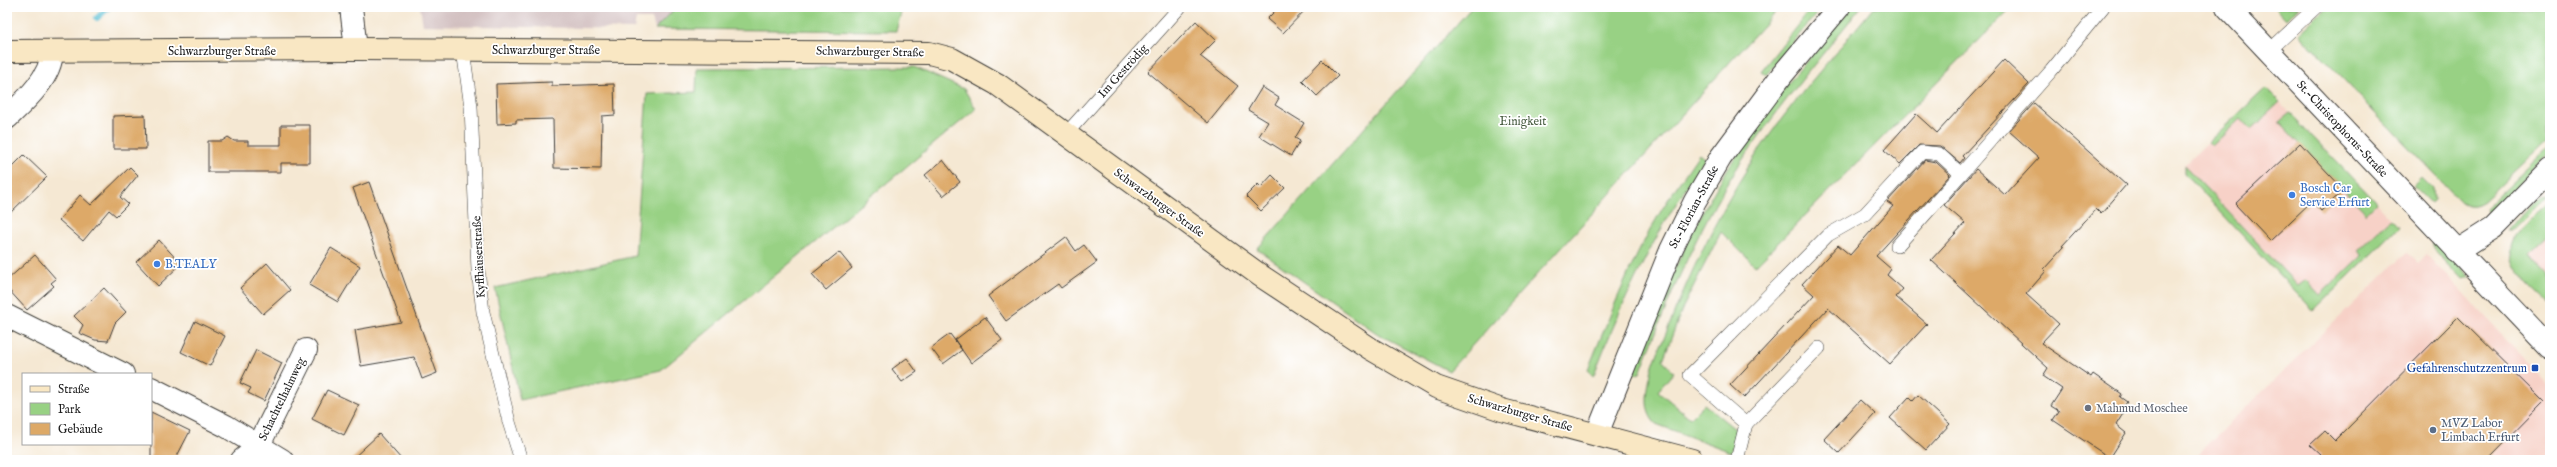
<svg xmlns="http://www.w3.org/2000/svg" width="2557" height="467" font-family="'IM FELL English',serif">
	<style>
		.built { fill: #f7d1c7 }
		.industrial { fill: #d2bfc0 }
		.green { fill: #98d184; stroke: #5a7650 }
		.lines { fill: none; stroke-linecap: round; stroke-linejoin: round }
		.stream { stroke: #55bdd2; stroke-width: 6 }
		.building { fill: #dda967 }
		.lane-casing { stroke: #3d3b37; stroke-width: 14 }
		.street-casing { stroke: #3d3b37; stroke-width: 24 }
		.secondary-casing { stroke: #3d3b37; stroke-width: 24 }
		.lane { stroke: #fff; stroke-width: 13 }
		.street { stroke: #fff; stroke-width: 22 }
		.secondary { stroke: #f9e7c3; stroke-width: 22 }
		.shop-dot { fill: #3f7fe0; stroke: #fff; stroke-width: 1.5 }
		.transit-dot { fill: #1a4fb4; stroke: #fff; stroke-width: 1.5 }
		.worship-dot { fill: #6b7280; stroke: #fff; stroke-width: 1.5 }
		.service-dot { fill: #5c6f8a; stroke: #fff; stroke-width: 1.5 }
		.labels { text-anchor: middle; dominant-baseline: central; stroke-width: 3.5; stroke-linejoin: round; paint-order: stroke }
		.street-label { font-size: 12px; fill: #1c1c1c; stroke: #fff }
		.park-label { font-size: 12px; fill: #475b40; stroke: #fff }
		.shop-label { font-size: 12px; fill: #366cbe; stroke: #fff; text-anchor: start }
		.transit-label { font-size: 12px; fill: #164399; stroke: #fff; text-anchor: end }
		.worship-label { font-size: 12px; fill: #5b616d; stroke: #fff; text-anchor: start }
		.service-label { font-size: 12px; fill: #4e5e75; stroke: #fff; text-anchor: start }
	</style>
	<rect width="100%" height="100%" fill="#fff"/>
	<filter id="ink" filterUnits="userSpaceOnUse"><feTurbulence type="fractalNoise" baseFrequency=".025" numOctaves="2"/><feDisplacementMap in="SourceGraphic" scale="8" xChannelSelector="R" yChannelSelector="G"/><feConvolveMatrix kernelMatrix="1 2 1 2 8 2 1 2 1" color-interpolation-filters="sRGB"/></filter>
	<filter id="wash" filterUnits="userSpaceOnUse"><feTurbulence type="fractalNoise" baseFrequency=".012" numOctaves="4" result="noise"/><feDisplacementMap in="SourceGraphic" scale="16" xChannelSelector="R" yChannelSelector="G"/><feGaussianBlur stdDeviation="0.9" result="paint"/><feColorMatrix in="noise" values="0 0 0 0 0 0 0 0 0 0 0 0 0 0 0 0 0 1.4 0 .05"/><feComposite in="paint" operator="in"/></filter>
	<g filter="url(#wash)">
		<rect width="100%" height="100%" fill="#f5e8d3"/>
		<g class="built">
			<path d="M2280 102 2290 113 2280 122 2366 213 2376 203 2391 219 2358 250 2362 255 2320 295 2306 280 2298 287 2184 165 2208 142 2212 146 2241 118 2251 129Z"/>
			<path d="M2550 203V305L2514 264 2511 248 2519 231Z"/>
			<path d="M2407 252 2418 263 2427 254 2550 386V460H2192Z"/>
		</g>
		<path class="industrial" d="M420 7H677L655 29 652 19H636L634 29 423 25Z"/>
		<g class="green">
			<path d="M677 7H894L901 13 896 31 655 29Z"/>
			<path d="M1472 7H1780L1449 371 1378 334 1257 249Z"/>
			<path d="M1812 7H1822L1766 75 1761 71Z"/>
			<path d="M1852 7H1861C1818 60 1775 111 1737 168 1696 231 1667 303 1640 373L1633 375C1666 279 1709 187 1771 105 1796 72 1825 40 1852 7Z"/>
			<path d="M1874 7H2012L1755 266 1721 232 1683 307 1663 360 1674 372 1658 391 1690 418 1704 404 1735 429 1738 438 1731 452 1656 424C1646 414 1646 402 1648 388 1650 368 1660 348 1667 331 1690 272 1718 214 1752 161 1787 106 1833 57 1874 7Z"/>
			<path d="M2275 7H2299L2286 19Z"/>
			<path d="M2327 7H2550V138L2484 201C2476 206 2470 207 2461 202L2299 33Z"/>
			<path d="M914 67 964 89 976 109 661 370 520 400 495 288 635 256 647 94 696 92 697 68Z"/>
			<path d="M2266 88 2280 102 2251 129 2241 118 2212 146 2208 142Z"/>
			<path d="M2290 113 2376 203 2366 213 2279 122Z"/>
			<path d="M2550 147V154L2488 214 2486 208Z"/>
			<path d="M1699 154 1705 159C1656 230 1624 297 1593 377L1588 369C1610 316 1631 260 1661 211 1673 191 1686 173 1699 154Z"/>
			<path d="M2184 165 2298 286 2306 280 2320 295 2362 255 2358 250 2391 219 2399 227 2313 311 2184 173Z"/>
			<path d="M2422 177 2433 188 2434 201 2431 204 2413 186Z"/>
			<path d="M2541 197 2545 198 2512 231H2507L2532 202Z"/>
			<path d="M2546 207 2550 211V238L2530 257 2550 278V305C2535 290 2500 264 2514 239 2521 227 2536 216 2546 207Z"/>
			<path d="M2432 240 2469 277 2462 279 2432 247Z"/>
		</g>
		<g class="lines">
			<path class="stream" d="M97 18 109 7"/>
		</g>
		<g id="blocks">
			<g class="building">
				<path d="M1279 7H1308L1283 33 1267 19Z"/>
				<path d="M1196 21 1216 40 1200 56 1238 86 1208 123 1148 72Z"/>
				<path d="M1322 60 1338 76 1317 96 1302 81Z"/>
				<path d="M2004 60 2029 84 1962 156 1964 158 1960 163 1940 146 1919 145 1900 164 1884 150 1916 114 1937 133Z"/>
				<path d="M552 82V86L614 84 615 115 602 116 601 169 554 168 553 119 516 120V123L497 124 496 84Z"/>
				<path d="M1262 87 1279 98 1275 105 1304 123 1295 138 1300 141 1291 156 1259 136 1268 122 1248 110Z"/>
				<path d="M2034 103 2126 185 2101 214 2096 209 2062 246 2064 247 2044 269 2046 271 2026 294 2059 324 2041 343 2091 377 2093 374 2122 394 2120 397 2127 402 2121 410 2124 412 2116 425 2126 433 2110 458 2053 420 2059 411 2051 406 2062 389 2043 376 2048 368 1931 260 1965 223 1944 205 1976 169 2005 195 2039 158 2009 131Z"/>
				<path d="M145 115 146 149H113V116Z"/>
				<path d="M281 125H310V163H281V172H208V141H222L228 137 234 141H248V145H281Z"/>
				<path d="M2300 143 2344 190 2321 211 2312 201 2270 241 2235 204Z"/>
				<path d="M24 155 47 177 7 216V172Z"/>
				<path d="M943 160 960 182 943 196 925 175Z"/>
				<path d="M1925 160 1936 162 1950 175 1876 256 1891 269 1887 275 1903 289 1896 297 1927 324 1890 364 1828 308 1744 398 1730 385 1814 295 1802 284 1838 245 1850 255 1893 206 1887 202Z"/>
				<path d="M130 167 138 175 120 197 128 204 116 216 109 210 83 241 59 220 80 195 91 205Z"/>
				<path d="M1272 175 1285 188 1261 211 1246 196 1258 184 1261 187Z"/>
				<path d="M369 182 437 373 422 379 414 357 361 366 355 330 401 322 353 188Z"/>
				<path d="M1066 237 1076 251 1084 245 1097 262 1061 288 1058 284 1006 321 988 296Z"/>
				<path d="M159 240 181 264 158 286 136 262Z"/>
				<path d="M331 248 360 266 338 302 309 285Z"/>
				<path d="M839 252 852 268 826 290 812 274Z"/>
				<path d="M35 255 56 279 51 283 54 286 27 310 7 288V280Z"/>
				<path d="M267 263 290 290 263 314 240 288Z"/>
				<path d="M104 288 126 312 115 323 108 341 95 340 79 333 83 325 74 316Z"/>
				<path d="M985 317 1002 340 971 363 955 340Z"/>
				<path d="M2458 317 2544 402 2487 460H2316L2321 455 2310 445 2325 431 2335 441Z"/>
				<path d="M195 321 225 336 210 366 181 352Z"/>
				<path d="M950 334 962 350 943 364 931 348Z"/>
				<path d="M256 350 282 363 264 401 248 393 251 388 240 383Z"/>
				<path d="M907 358 917 372 902 382 892 369Z"/>
				<path d="M327 390 359 405 344 435 312 419Z"/>
				<path d="M1918 395 1950 424 1926 450 1890 418 1909 397 1913 401Z"/>
				<path d="M1860 400 1875 414 1839 453 1824 439Z"/>
				<path d="M151 412 190 431 175 460H151Z"/>
				<path d="M379 434 402 460H351Z"/>
			</g>
		</g>
	</g>
	<g filter="url(#ink)">
		<use href="#blocks" fill-opacity="0" stroke="#3d3b37" stroke-width="1"/>
		<g class="lines">
			<g class="lane-casing">
				<g id="lane">
					<path d="M463 50 471 107 478 270 483 312 509 422 521 460"/>
					<path d="M2269 51 2316 7"/>
					<path d="M1065 135 1180 7"/>
					<path d="M1961 174 2051 71 2103 7"/>
					<path d="M1746 424 1819 348"/>
					<path d="M1737 460 1746 424 1690 375 1828 235 1865 214 1922 152 1939 154 1961 174 1897 246"/>
				</g>
			</g>
			<g class="street-casing">
				<g id="street">
					<path d="M351 7 356 49"/>
					<path d="M2227 7 2550 348"/>
					<path d="M7 118C25 101 51 78 52 52"/>
					<path d="M2457 251 2493 228 2550 170"/>
					<path d="M7 316 123 374"/>
					<path d="M151 388 226 426 282 460"/>
					<path d="M1597 434 1671 250 1695 201 1721 157 1782 75 1839 7"/>
					<path d="M242 460 258 447 306 350"/>
				</g>
			</g>
			<g class="secondary-casing">
				<path id="secondary" d="M7 51 356 49 929 53 952 59 997 84 1261 276 1371 349 1436 387 1502 410 1692 460"/>
			</g>
			<use href="#lane" class="lane"/>
			<use href="#street" class="street"/>
			<use href="#secondary" class="secondary"/>
		</g>
	</g>
	<g class="shop-dot">
		<circle cx="2292" cy="195" r="4"/>
		<circle cx="157" cy="264" r="4"/>
	</g>
	<rect class="transit-dot" x="2531" y="364" width="8" height="8" rx="2"/>
	<circle class="worship-dot" cx="2088" cy="408" r="4"/>
	<circle class="service-dot" cx="2433" cy="430" r="4"/>
	<g class="labels">
		<g class="street-label">
			<text x="546" y="50">Schwarzburger Straße</text>
			<text x="222" y="51">Schwarzburger Straße</text>
			<text transform="translate(870 52) rotate(1)">Schwarzburger Straße</text>
			<text transform="translate(1123 71) rotate(-48)">Im Geströdig</text>
			<text transform="translate(2342 129) rotate(47)">St.-Christophorus-Straße</text>
			<text transform="translate(1159 203) rotate(36)">Schwarzburger Straße</text>
			<text transform="translate(1694 207) rotate(-62)">St.-Florian-Straße</text>
			<text transform="translate(479 257) rotate(-93)">Kyffhäuserstraße</text>
			<text transform="translate(282 399) rotate(-64)">Schachtelhalmweg</text>
			<text transform="translate(1520 413) rotate(16)">Schwarzburger Straße</text>
		</g>
		<g class="park-label">
			<text x="1523" y="121">Einigkeit</text>
		</g>
		<g class="shop-label">
			<text x="2300" y="188">Bosch Car<tspan x="2300" dy="14">Service Erfurt</tspan></text>
			<text x="165" y="264">B.TEALY</text>
		</g>
		<g class="transit-label">
			<text x="2527" y="368">Gefahrenschutzzentrum</text>
		</g>
		<g class="worship-label">
			<text x="2096" y="408">Mahmud Moschee</text>
		</g>
		<g class="service-label">
			<text x="2441" y="423">MVZ Labor<tspan x="2441" dy="14">Limbach Erfurt</tspan></text>
		</g>
	</g>
	<rect width="2557" height="467" fill="none" stroke="#fff" stroke-width="24"/>
	<rect x="22" y="373" width="130" height="72" fill="#ffffff" stroke="#a4a4a4"/>
	<rect x="30" y="386" width="20" height="6" fill="#f9e7c3" stroke="#a4a4a4"/>
	<text x="58" y="393" font-size="12" fill="#1c1c1c">Straße</text>
	<rect x="30" y="403" width="20" height="12" fill="#98d184" stroke="#a4a4a4"/>
	<text x="58" y="413" font-size="12" fill="#1c1c1c">Park</text>
	<rect x="30" y="423" width="20" height="12" fill="#dda967" stroke="#a4a4a4"/>
	<text x="58" y="433" font-size="12" fill="#1c1c1c">Gebäude</text>
</svg>
